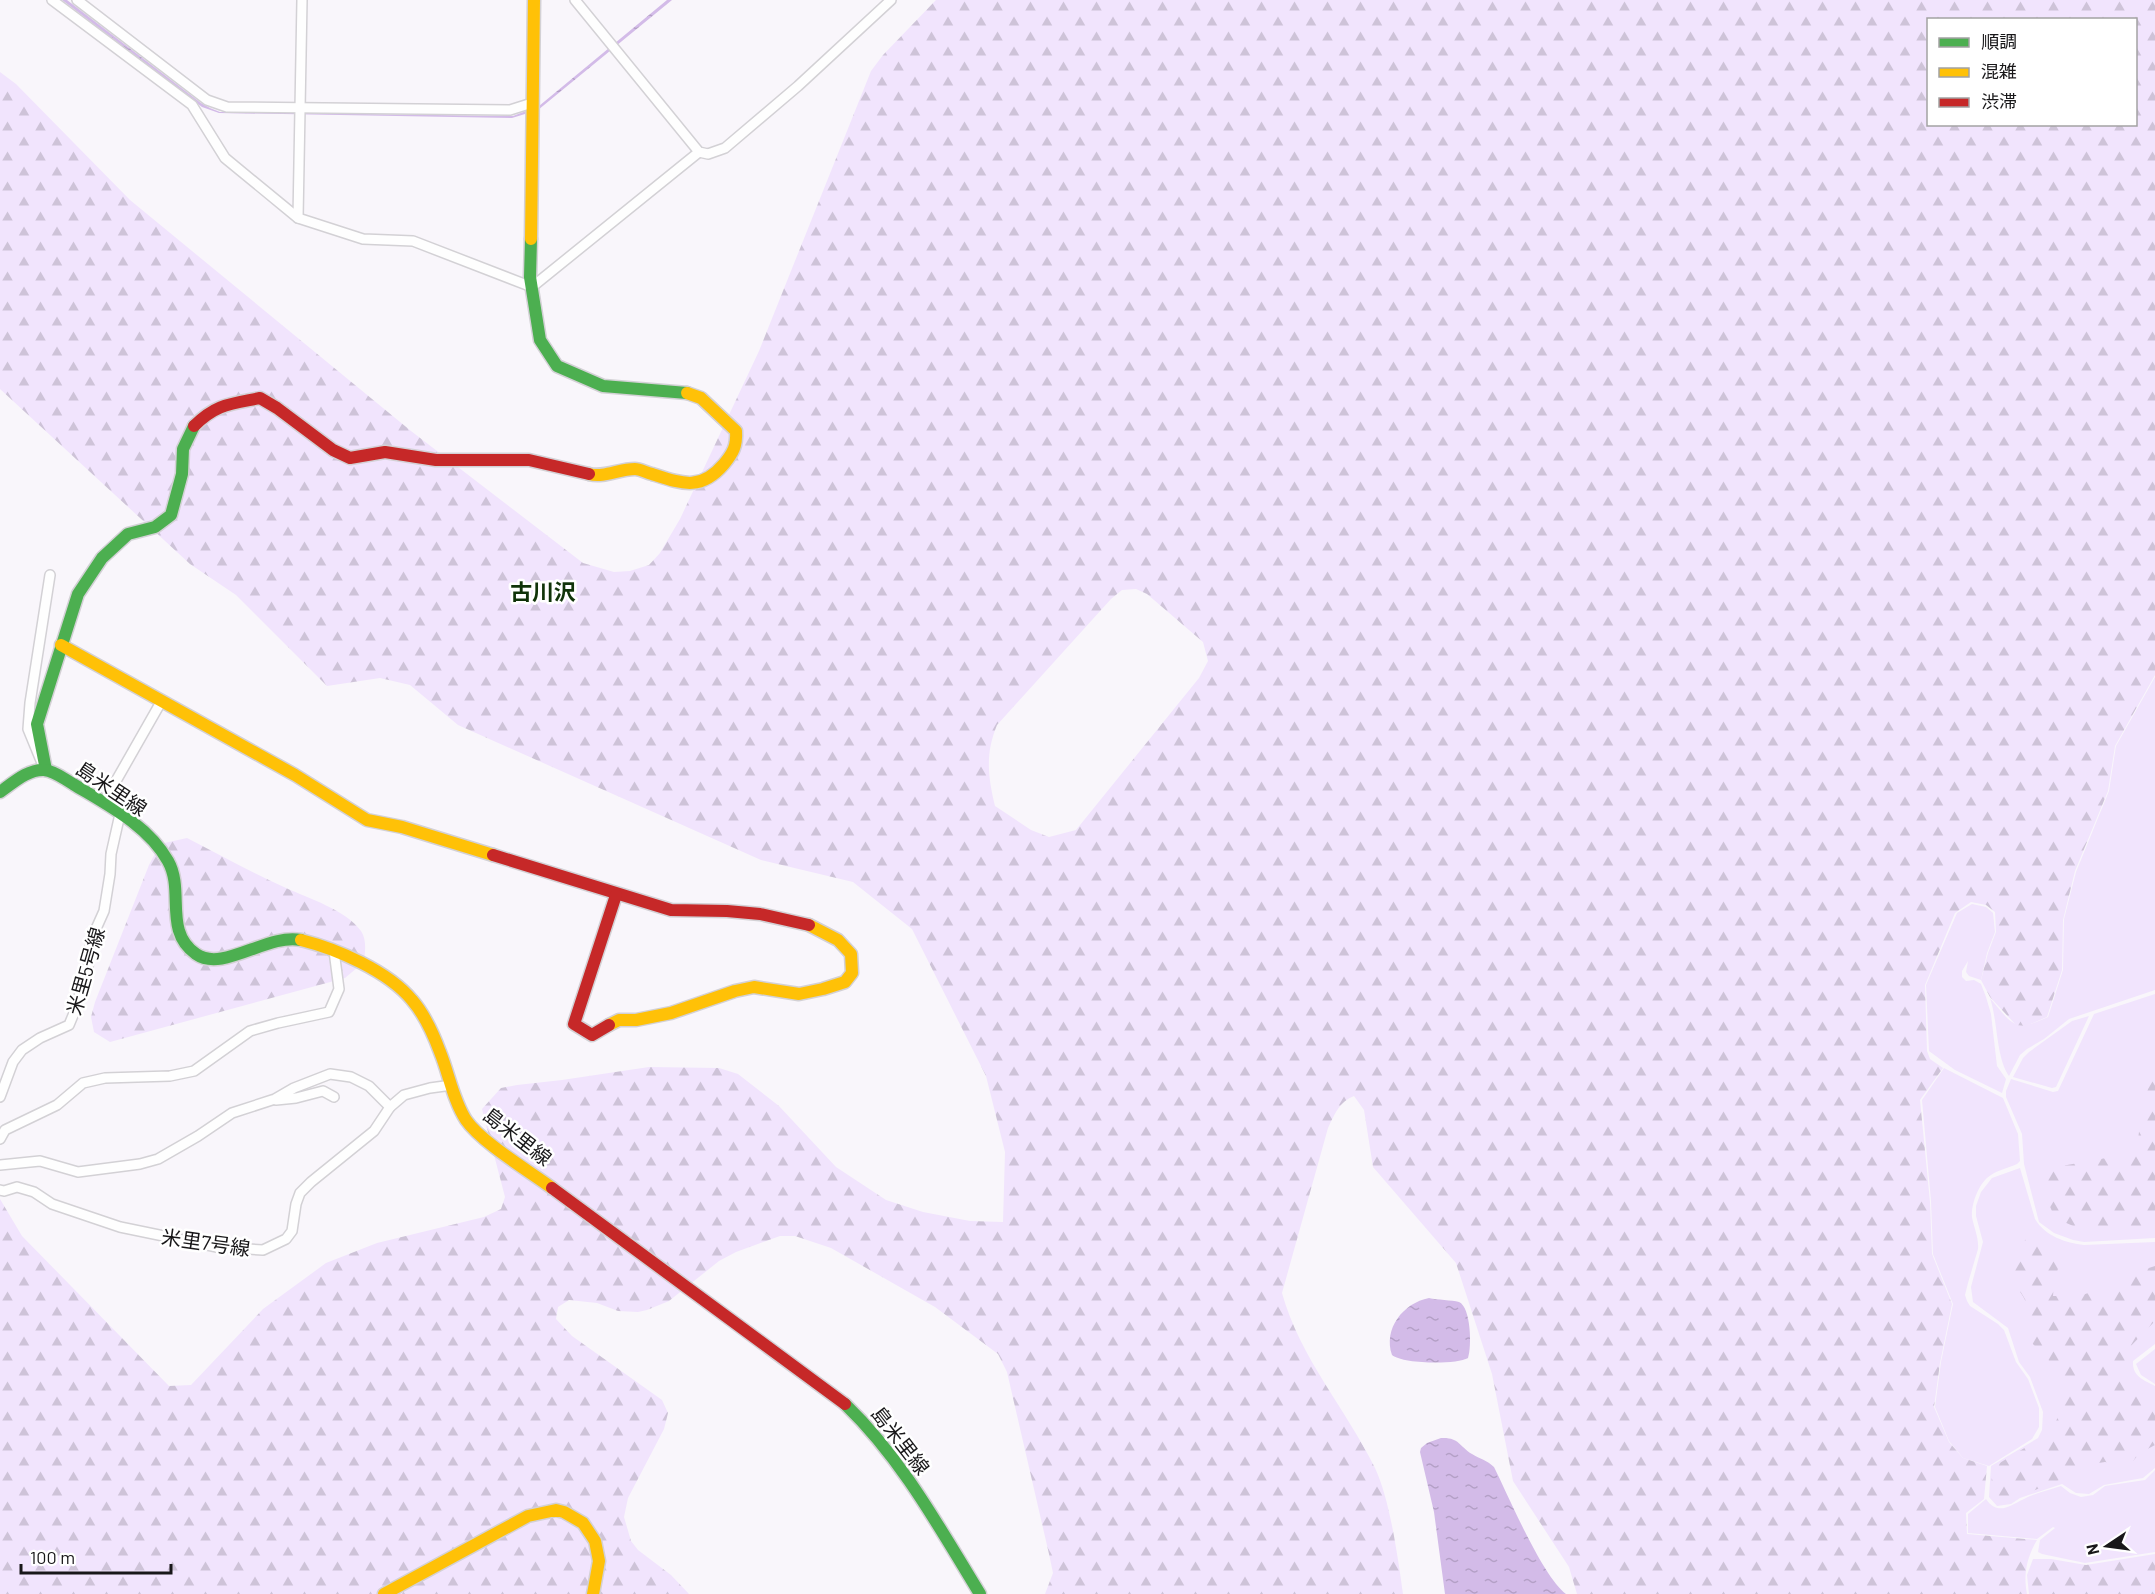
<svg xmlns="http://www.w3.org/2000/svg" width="2155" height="1594" font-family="Barlow,'Noto Sans JP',sans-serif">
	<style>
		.grass { fill: #f1e4fd }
		.forest { fill: url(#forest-firs); fill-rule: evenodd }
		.water { fill: url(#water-ripples) }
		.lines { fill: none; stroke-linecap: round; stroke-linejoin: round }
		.street-casing { stroke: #d3d1d5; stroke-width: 12 }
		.fast-casing { stroke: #d3d1d5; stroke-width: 15 }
		.slow-casing { stroke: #d3d1d5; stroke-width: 15 }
		.jam-casing { stroke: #d3d1d5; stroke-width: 15 }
		.street { stroke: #fefefe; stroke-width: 9 }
		.fast { stroke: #4caf50; stroke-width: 12 }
		.slow { stroke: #ffc107; stroke-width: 12 }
		.jam { stroke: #c62828; stroke-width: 12 }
		.labels { text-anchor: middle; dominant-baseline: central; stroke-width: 5; stroke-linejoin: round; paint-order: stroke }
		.street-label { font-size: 20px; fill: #181719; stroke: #fff }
		.quarter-label { font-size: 22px; font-weight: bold; fill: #103309; stroke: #fff }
	</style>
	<defs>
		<pattern id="forest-firs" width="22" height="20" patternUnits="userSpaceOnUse" patternTransform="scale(1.5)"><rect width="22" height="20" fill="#f1e4fd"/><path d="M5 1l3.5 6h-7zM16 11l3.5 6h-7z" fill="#cec3d8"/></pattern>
		<pattern id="water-ripples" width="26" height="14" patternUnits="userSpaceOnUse" patternTransform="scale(1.5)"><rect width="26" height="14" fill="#d3bbe8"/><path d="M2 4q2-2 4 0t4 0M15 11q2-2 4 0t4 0" fill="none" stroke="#b4a0c6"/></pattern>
	</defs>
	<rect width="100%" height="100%" fill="#f9f6fb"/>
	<g class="grass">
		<path d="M2155 677V990L2069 1019 2044 1039 2027 1049 2020 1055 2009 1076C1996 1058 1998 1022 1990 998 2013 1025 2014 1033 2048 1017L2063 970 2064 919 2076 872 2109 791 2116 746Z"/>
		<path d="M1972 904 1986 907 1993 913 1995 932 1987 953 1981 980 1969 976 1966 972 1968 961 1962 971V977L1966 981 1974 980 1981 984 1986 997 1991 1014 1997 1066 2006 1079 2002 1093 1955 1070 1929 1051 1926 985 1957 913Z"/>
		<path d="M2155 994V1238L2084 1242 2073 1240 2054 1233 2039 1222 2024 1164 2022 1134 2006 1097V1091L2011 1079 2053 1092 2058 1091 2094 1014Z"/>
		<path d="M2089 1016 2056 1087 2052 1088 2013 1077 2023 1058 2029 1052 2072 1021Z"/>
		<path d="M1944 1068 2003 1098 2018 1134 2020 1161 2017 1164C2008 1168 1998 1170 1991 1175 1979 1182 1971 1204 1972 1217 1974 1228 1979 1238 1978 1249L1968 1283 1965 1295 1967 1301 1970 1306 1998 1324 2004 1330 2016 1362 2028 1379 2039 1408V1427L2032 1439 1989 1466 1963 1458 1949 1441 1935 1407 1941 1362 1953 1304 1933 1254 1931 1201 1922 1100Z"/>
		<path d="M2020 1168 2035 1219C2045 1236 2066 1243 2084 1245L2155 1242V1344L2133 1361C2132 1376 2143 1380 2155 1386V1468L2143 1478 2104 1485 2089 1494 2076 1493 2062 1484 2020 1498 2011 1504 1997 1506 1989 1497 1991 1466 2038 1438 2042 1430 2043 1412 2030 1377 2019 1362 2008 1328 1973 1302 1971 1287 1983 1242 1976 1216V1206L1981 1192 1992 1178Z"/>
		<path d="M2155 1349V1384L2141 1375 2136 1364Z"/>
		<path d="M2155 1470V1552L2085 1563 2042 1554 2038 1552 2040 1540 2055 1528 2053 1527 2037 1539 1968 1533V1514L1986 1499C1998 1516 2009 1506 2024 1499 2035 1493 2049 1490 2061 1486L2070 1493 2081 1497 2093 1495 2105 1486 2145 1480Z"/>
	</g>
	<g class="forest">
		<path d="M936 0H2155V675L2115 746 2108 791 2075 871 2063 920 2062 970 2047 1017 2026 1026 2016 1025 1990 997 1981 980 1988 953 1996 932 1995 912 1986 905 1971 902 1955 913 1925 985 1927 1051 1930 1059 1943 1068 1920 1100 1930 1202 1932 1254 1952 1304 1940 1363 1934 1407 1949 1442 1963 1458 1987 1466 1984 1499 1966 1513 1967 1534 2037 1540C2027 1557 2023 1574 2027 1594H1577L1569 1567 1513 1481 1492 1374 1456 1263 1373 1167 1364 1110 1354 1096C1339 1102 1335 1114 1328 1128L1282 1293C1300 1358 1346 1409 1375 1468 1390 1500 1398 1558 1403 1594H1045L1053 1573 1049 1554 1007 1372 998 1354 935 1307 831 1248 795 1236H780L736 1252 719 1261 669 1301 647 1310 638 1312 618 1311 597 1303 569 1300 558 1307 556 1319 572 1336 662 1400 668 1413 664 1429 628 1498 624 1517 631 1541 638 1550 671 1575 689 1594H0V1199L22 1236 169 1386 191 1385 263 1309 326 1263 377 1243 484 1217 501 1209 505 1197 482 1109 501 1088 517 1085 562 1080 649 1067 719 1068 738 1074 779 1106 836 1167 886 1200 923 1212 970 1221 1003 1222 1005 1152 986 1076 912 929 853 882 761 860 458 725 410 685 380 678 327 686 236 595 190 564 0 389V72L16 84 130 200 411 431 583 563 614 572 630 571 649 565 660 553 680 519 759 351 871 71 883 55ZM1928 20H2136V124H1928ZM1136 589 1147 594 1203 642 1208 661 1199 678 1076 830 1049 837 1031 830 995 806C988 777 985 754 997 725L1111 599 1122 590Z"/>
		<path d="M187 838C220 855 252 873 286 888 308 898 346 910 361 931 367 940 365 952 364 962L345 978 110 1042 94 1032 91 1017 95 1002 149 865 160 844Z"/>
		<path d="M2155 1066V1224L2132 1229H2080L2055 1218 2044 1193 2039 1170 2123 1155 2138 1140 2142 1107Z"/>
		<path d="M2031 1232 2045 1243 2049 1250 2062 1254 2054 1283 2053 1296H2078L2106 1288 2127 1275 2155 1266V1321L2126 1351 2124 1368 2136 1388 2155 1398V1445L2140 1453 2133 1461 2115 1464 2105 1462 2092 1464 2062 1479 2020 1496 2009 1503 1998 1504 1990 1495 1993 1467 2041 1438 2056 1421 2070 1394 2050 1362 2032 1343C2031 1313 2032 1307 2013 1282 2015 1259 2017 1250 2031 1232Z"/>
		<path d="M2155 1554V1594H2029L2027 1575 2033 1559H2051L2086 1565Z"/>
	</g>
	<g class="water">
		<path d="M62 0H67L201 103 210 108 220 112 513 116 539 106 667 0H672L538 110 512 118 219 113 202 107Z"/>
		<path d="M1429 1298C1437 1300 1452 1300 1459 1302 1471 1307 1472 1347 1468 1358 1456 1365 1403 1364 1392 1355 1383 1329 1403 1303 1429 1298Z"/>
		<path d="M1441 1438C1459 1437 1459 1446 1472 1454 1480 1459 1487 1460 1494 1467 1509 1497 1542 1576 1566 1594H1445L1434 1512 1420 1452 1421 1448 1427 1443Z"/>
	</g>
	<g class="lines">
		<g class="street-casing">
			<g id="street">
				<path d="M52 0 192 105 225 158 298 218 363 239 413 241 532 287 699 152"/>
				<path d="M77 0 207 100 227 107 510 110 532 103"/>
				<path d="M575 0 699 152 708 154 725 148 798 86 891 0"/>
				<path d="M298 218 302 0"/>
				<path d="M42 763 28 729 30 703 50 575"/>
				<path d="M104 802 161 702"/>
				<path d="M0 1097 13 1062 22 1050 40 1038 69 1025 74 1013 88 967 91 940 104 911 110 874 111 854 120 814"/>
				<path d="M276 1100 296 1098 323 1091 334 1097"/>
				<path d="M0 1139 5 1130 57 1105 83 1083 105 1078 170 1076 194 1071 250 1031 278 1023 329 1012 339 989 334 951"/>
				<path d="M0 1165 40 1161 78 1172 140 1164 158 1159 198 1136 232 1113 275 1099 294 1088 330 1074 351 1077 369 1086 390 1107"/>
				<path d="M0 1190 4 1191 17 1187 34 1192 52 1204 120 1227 217 1247 263 1250 286 1239 292 1231 296 1204 300 1193 311 1182 374 1131 390 1107 404 1095 430 1088 452 1085"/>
			</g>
		</g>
		<g class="fast-casing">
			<g id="fast">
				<path d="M531 239 530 277 540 340 557 366 603 386 687 393"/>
				<path d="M46 770 37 724 78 594 102 558 128 534 155 527 171 515 182 474 183 449 194 426"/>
				<path d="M0 792C13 783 28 769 44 770 55 771 64 779 73 784 106 804 148 825 168 861 185 891 163 931 196 954 223 973 267 933 301 940"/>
				<path d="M845 1404C902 1459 939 1527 980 1594"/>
			</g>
		</g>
		<g class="slow-casing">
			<g id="slow">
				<path d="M531 239 534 0"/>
				<path d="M589 474C605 478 618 469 635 469 640 469 647 473 652 474 683 484 701 491 724 464 733 453 737 446 736 431L701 398 687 393"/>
				<path d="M61 645 295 775 367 820 402 827 493 855"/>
				<path d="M301 940C337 949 388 971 412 1000 425 1015 433 1033 440 1052 449 1074 453 1100 466 1120 481 1142 529 1171 552 1188"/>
				<path d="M609 1025 619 1020H636L671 1013 735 991 754 987 799 994 823 989 845 982 852 973 851 954 838 940 809 925"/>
				<path d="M384 1594 528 1516 556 1510 564 1512 583 1523 595 1541 599 1561 593 1594"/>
			</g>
		</g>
		<g class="jam-casing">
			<g id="jam">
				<path d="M194 426C216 404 230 404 260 398L277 408 333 450 350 458 385 452 436 460H529L589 474"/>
				<path d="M493 855 671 910 727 911 760 914 809 925"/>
				<path d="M609 1025 592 1035 574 1024 616 895"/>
				<path d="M552 1188 845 1404"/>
			</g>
		</g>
		<use href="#street" class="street"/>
		<use href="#fast" class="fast"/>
		<use href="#slow" class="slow"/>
		<use href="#jam" class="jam"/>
	</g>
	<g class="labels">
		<g class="street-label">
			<text transform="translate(112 788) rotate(34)">島米里線</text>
			<text transform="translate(85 971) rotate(-74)">米里5号線</text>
			<text transform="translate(518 1136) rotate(38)">島米里線</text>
			<text transform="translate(206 1242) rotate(8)">米里7号線</text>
			<text transform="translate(901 1440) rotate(52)">島米里線</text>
		</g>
		<g class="quarter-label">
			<text x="543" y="591">古川沢</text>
		</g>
	</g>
	<rect x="1927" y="18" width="210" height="108" fill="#ffffff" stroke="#a3a2a3" stroke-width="1.5"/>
	<rect x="1939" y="38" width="30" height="9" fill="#4caf50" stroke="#a3a2a3" stroke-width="1.5"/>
	<text x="1981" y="48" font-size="18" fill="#181719">順調</text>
	<rect x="1939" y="68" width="30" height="9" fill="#ffc107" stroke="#a3a2a3" stroke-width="1.5"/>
	<text x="1981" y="78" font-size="18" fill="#181719">混雑</text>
	<rect x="1939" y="98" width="30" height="9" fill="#c62828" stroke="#a3a2a3" stroke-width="1.5"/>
	<text x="1981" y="108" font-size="18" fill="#181719">渋滞</text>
	<g transform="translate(2107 1546) rotate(257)" stroke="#ffffff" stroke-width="4.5" paint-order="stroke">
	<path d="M0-4.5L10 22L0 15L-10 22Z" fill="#181719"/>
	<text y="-9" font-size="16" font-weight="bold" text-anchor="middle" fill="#181719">N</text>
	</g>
	<path d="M21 1564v9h150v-9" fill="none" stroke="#181719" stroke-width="3"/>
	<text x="30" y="1564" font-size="18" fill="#181719" stroke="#ffffff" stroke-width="4.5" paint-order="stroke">100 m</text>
</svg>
